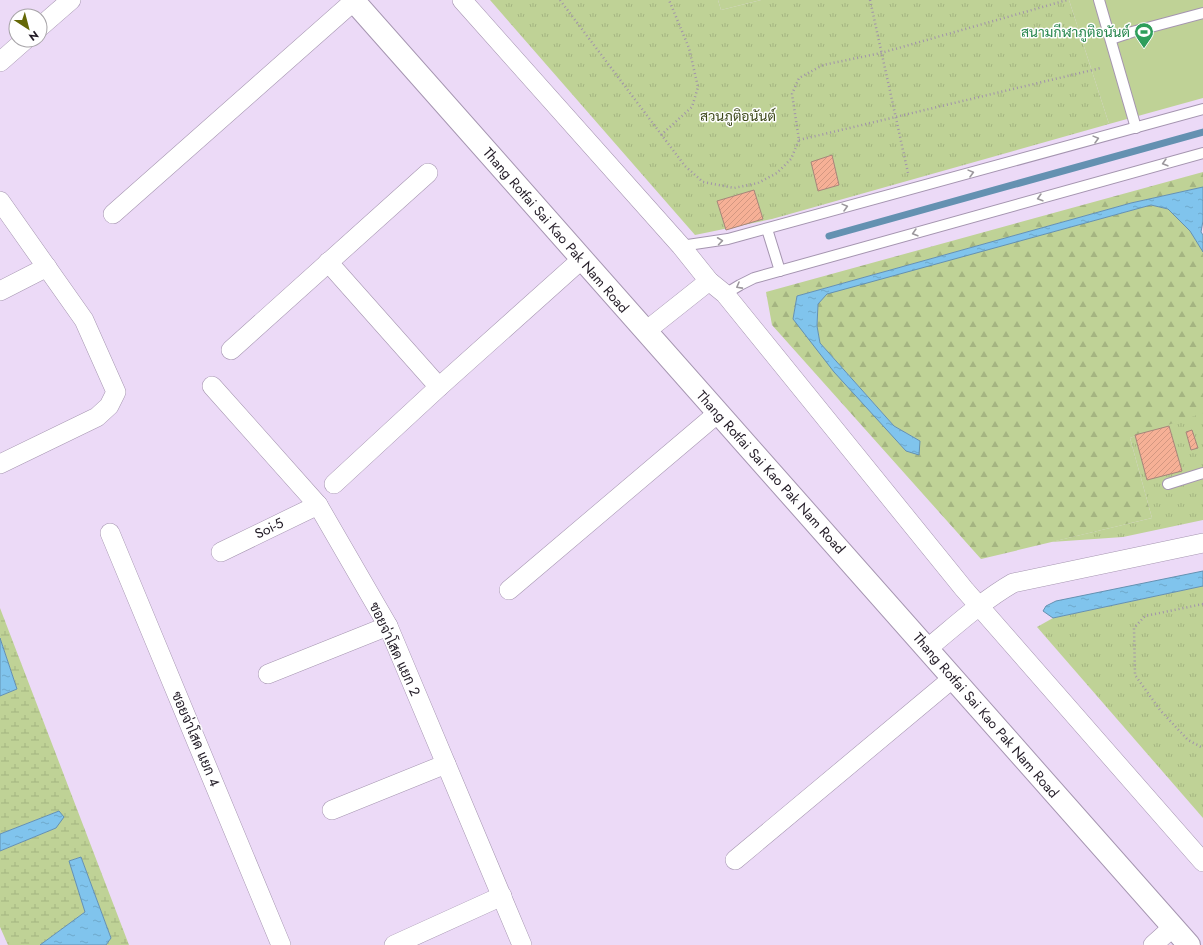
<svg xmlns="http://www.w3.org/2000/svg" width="1203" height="945" font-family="Jost,Sarabun,sans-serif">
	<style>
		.grass { fill: url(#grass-tufts) }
		.forest { fill: url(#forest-firs) }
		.wetland { fill: url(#wetland-marsh) }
		.garden { fill: #bfd296 }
		.water { fill: url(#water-ripples); stroke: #6491b1 }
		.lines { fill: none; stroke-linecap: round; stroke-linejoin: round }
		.stream { stroke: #6491b1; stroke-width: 7 }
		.building { fill: url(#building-hatch); stroke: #a6867a }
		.lane-casing { stroke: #a595b0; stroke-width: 12 }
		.street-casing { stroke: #a595b0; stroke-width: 20 }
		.secondary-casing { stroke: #a595b0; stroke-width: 24 }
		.path { stroke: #a193aa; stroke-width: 2.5; stroke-dasharray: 1 3; stroke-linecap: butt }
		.lane { stroke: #fff; stroke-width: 10 }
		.street { stroke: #fff; stroke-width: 19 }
		.secondary { stroke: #fff; stroke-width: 22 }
		.oneway { stroke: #9c989d }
		.labels { text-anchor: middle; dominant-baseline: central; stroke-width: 3; stroke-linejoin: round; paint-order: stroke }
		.leisure-label { font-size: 14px; fill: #27864d; stroke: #fff; text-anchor: end }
		.park-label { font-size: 14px; fill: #3b4718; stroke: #fff }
		.street-label { font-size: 14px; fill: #221b26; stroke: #fff }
	</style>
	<defs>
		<pattern id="grass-tufts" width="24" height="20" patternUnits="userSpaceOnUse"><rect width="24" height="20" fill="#bfd296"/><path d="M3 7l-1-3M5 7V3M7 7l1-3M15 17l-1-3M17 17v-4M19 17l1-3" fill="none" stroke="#a4b481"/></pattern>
		<pattern id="forest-firs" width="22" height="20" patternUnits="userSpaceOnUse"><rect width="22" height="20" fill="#bfd296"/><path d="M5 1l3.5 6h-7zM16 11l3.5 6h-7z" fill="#a4b481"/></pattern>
		<pattern id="wetland-marsh" width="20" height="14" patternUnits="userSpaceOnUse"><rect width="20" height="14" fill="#bfd296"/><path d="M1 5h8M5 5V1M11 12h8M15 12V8" fill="none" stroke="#a4b481"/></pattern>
		<pattern id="water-ripples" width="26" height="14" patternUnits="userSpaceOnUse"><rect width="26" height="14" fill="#80c4ed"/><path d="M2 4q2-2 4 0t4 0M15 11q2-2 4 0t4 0" fill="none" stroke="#6ea8cb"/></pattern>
		<pattern id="building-hatch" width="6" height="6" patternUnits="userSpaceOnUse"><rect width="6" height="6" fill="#f6b096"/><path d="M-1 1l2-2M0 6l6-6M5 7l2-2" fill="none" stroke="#d39781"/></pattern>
	</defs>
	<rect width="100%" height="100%" fill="#ecdaf7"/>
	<g class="grass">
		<path d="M490 0H718L721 10 761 0H1069L1109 124 772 219 695 235Z"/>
		<path d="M1203 412V520L1123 537 1051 542 1152 518 1130 438Z"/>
		<path d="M1203 586V818L1037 627 1053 618Z"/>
	</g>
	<path class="forest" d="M1203 172V187L1131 203 797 296 793 319 906 451 920 441 894 426 820 343 817 326 818 304 827 293 1151 205 1168 209 1190 231 1203 252V413L1130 438 1152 518 981 559 772 325 766 292Z"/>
	<path class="wetland" d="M0 608 129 945H106L111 938 81 857 69 861 85 912 40 945H8L0 927V851L56 828 59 811 0 834V696L17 689 0 638Z"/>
	<g class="garden">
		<path d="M718 0H761L721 10Z"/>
		<path d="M1069 0H1203V98L1109 124Z"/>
	</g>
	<g class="water">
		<path d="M1203 187V221L1201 232 1203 235V252L1190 231 1168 209 1151 205 827 294 818 304 817 326 820 343 894 426 920 441 919 455 906 451 834 372 793 319 797 296 1131 203Z"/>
		<path d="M1203 571V586L1053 618 1043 611 1046 606 1056 601Z"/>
		<path d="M0 638 17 689 0 696Z"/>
		<path d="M59 811 64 817 56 828 0 851V834Z"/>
		<path d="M81 857 111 938 106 945H40L85 912 69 861Z"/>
	</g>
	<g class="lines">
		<path class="stream" d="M829 236 1203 132"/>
	</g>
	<g class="building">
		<path d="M832 155 839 185 818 191 811 162Z"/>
		<path d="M754 190 763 219 726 230 717 201Z"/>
		<path d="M1169 426 1182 471 1147 480 1135 435Z"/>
		<path d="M1192 430 1198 448 1191 450 1186 432Z"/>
	</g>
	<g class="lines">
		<g class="lane-casing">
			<g id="lane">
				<path d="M1099 0 1136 128"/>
				<path d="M1111 39 1132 32 1203 13"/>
				<path d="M767 229 780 271"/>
				<path d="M681 246 728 239 1203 109"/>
				<path d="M725 294 740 285 754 278 1203 153"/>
				<path d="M1168 484 1203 473"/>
			</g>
		</g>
		<g class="street-casing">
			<g id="street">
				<path d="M462 0 681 246 709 281 725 294 964 589 1203 862"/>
				<path d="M40 27 71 0"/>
				<path d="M0 62 25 40"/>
				<path d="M0 201 84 320 116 392 109 406 97 417 0 464"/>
				<path d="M113 214 354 1"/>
				<path d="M328 262 439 387"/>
				<path d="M0 291 47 267"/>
				<path d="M646 331 709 281"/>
				<path d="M231 350 428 173"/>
				<path d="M212 386 318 505 388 626 522 945"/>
				<path d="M334 484 439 387 582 259"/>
				<path d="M110 533 281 945"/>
				<path d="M221 552 318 505"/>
				<path d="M509 590 718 413"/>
				<path d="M927 649C955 626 982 601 1013 583L1203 543"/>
				<path d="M268 674 388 626"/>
				<path d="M332 810 446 764"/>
				<path d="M735 860 953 678"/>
				<path d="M394 945 502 896"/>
				<path d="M1153 945 1173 927"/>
			</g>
		</g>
		<g class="secondary-casing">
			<path id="secondary" d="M353 0 1189 945"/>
		</g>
		<g class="path">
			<path d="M560 0 685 166 703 182 734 188 758 183 777 173 791 159 799 140 792 94 799 78 823 65 881 53 1067 0"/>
			<path d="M870 0 908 173"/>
			<path d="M661 135 692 107 698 87 689 48 669 0"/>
			<path d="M799 140 1101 68"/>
			<path d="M1203 604 1145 616 1134 628 1135 675 1160 710 1188 740 1203 748"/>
		</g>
		<use href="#lane" class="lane"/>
		<use href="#street" class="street"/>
		<use href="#secondary" class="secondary"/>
	</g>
	<defs><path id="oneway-chevron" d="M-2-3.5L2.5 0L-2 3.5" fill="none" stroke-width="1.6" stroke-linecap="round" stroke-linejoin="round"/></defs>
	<g class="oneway">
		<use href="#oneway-chevron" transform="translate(1096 139) rotate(-15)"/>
		<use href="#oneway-chevron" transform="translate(1165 163) rotate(164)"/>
		<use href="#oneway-chevron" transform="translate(971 173) rotate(-15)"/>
		<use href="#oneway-chevron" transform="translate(1040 198) rotate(164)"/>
		<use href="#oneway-chevron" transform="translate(845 207) rotate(-15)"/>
		<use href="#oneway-chevron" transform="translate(915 233) rotate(164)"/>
		<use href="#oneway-chevron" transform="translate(720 241) rotate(-8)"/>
		<use href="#oneway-chevron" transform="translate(739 286) rotate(151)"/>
	</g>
	<defs>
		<g id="stadium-pin" transform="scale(1)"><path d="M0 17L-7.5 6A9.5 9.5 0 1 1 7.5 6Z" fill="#2e9e5b" stroke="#fff"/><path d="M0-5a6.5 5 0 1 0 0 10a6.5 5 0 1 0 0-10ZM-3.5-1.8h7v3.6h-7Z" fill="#fff"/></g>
	</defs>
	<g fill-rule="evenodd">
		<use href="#stadium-pin" x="1144" y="32"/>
	</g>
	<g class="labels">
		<g class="leisure-label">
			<text x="1130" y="32">สนามกีฬาภูติอนันต์</text>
		</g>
		<g class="park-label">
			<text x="738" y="116">สวนภูติอนันต์</text>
		</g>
		<g class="street-label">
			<text transform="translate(556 230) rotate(49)">Thang Rotfai Sai Kao Pak Nam Road</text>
			<text transform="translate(771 472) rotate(48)">Thang Rotfai Sai Kao Pak Nam Road</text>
			<text transform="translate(269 528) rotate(-26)">Soi-5</text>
			<text transform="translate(395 649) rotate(65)">ซอยจ่าโสด แยก 2</text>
			<text transform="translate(986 715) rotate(49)">Thang Rotfai Sai Kao Pak Nam Road</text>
			<text transform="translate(196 739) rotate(67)">ซอยจ่าโสด แยก 4</text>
		</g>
	</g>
	<g transform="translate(28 28) rotate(144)"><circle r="19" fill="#ffffff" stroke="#a7a4a8"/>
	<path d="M0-3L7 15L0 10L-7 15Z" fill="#656806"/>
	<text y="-6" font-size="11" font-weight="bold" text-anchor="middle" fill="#221b26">N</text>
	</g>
</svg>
